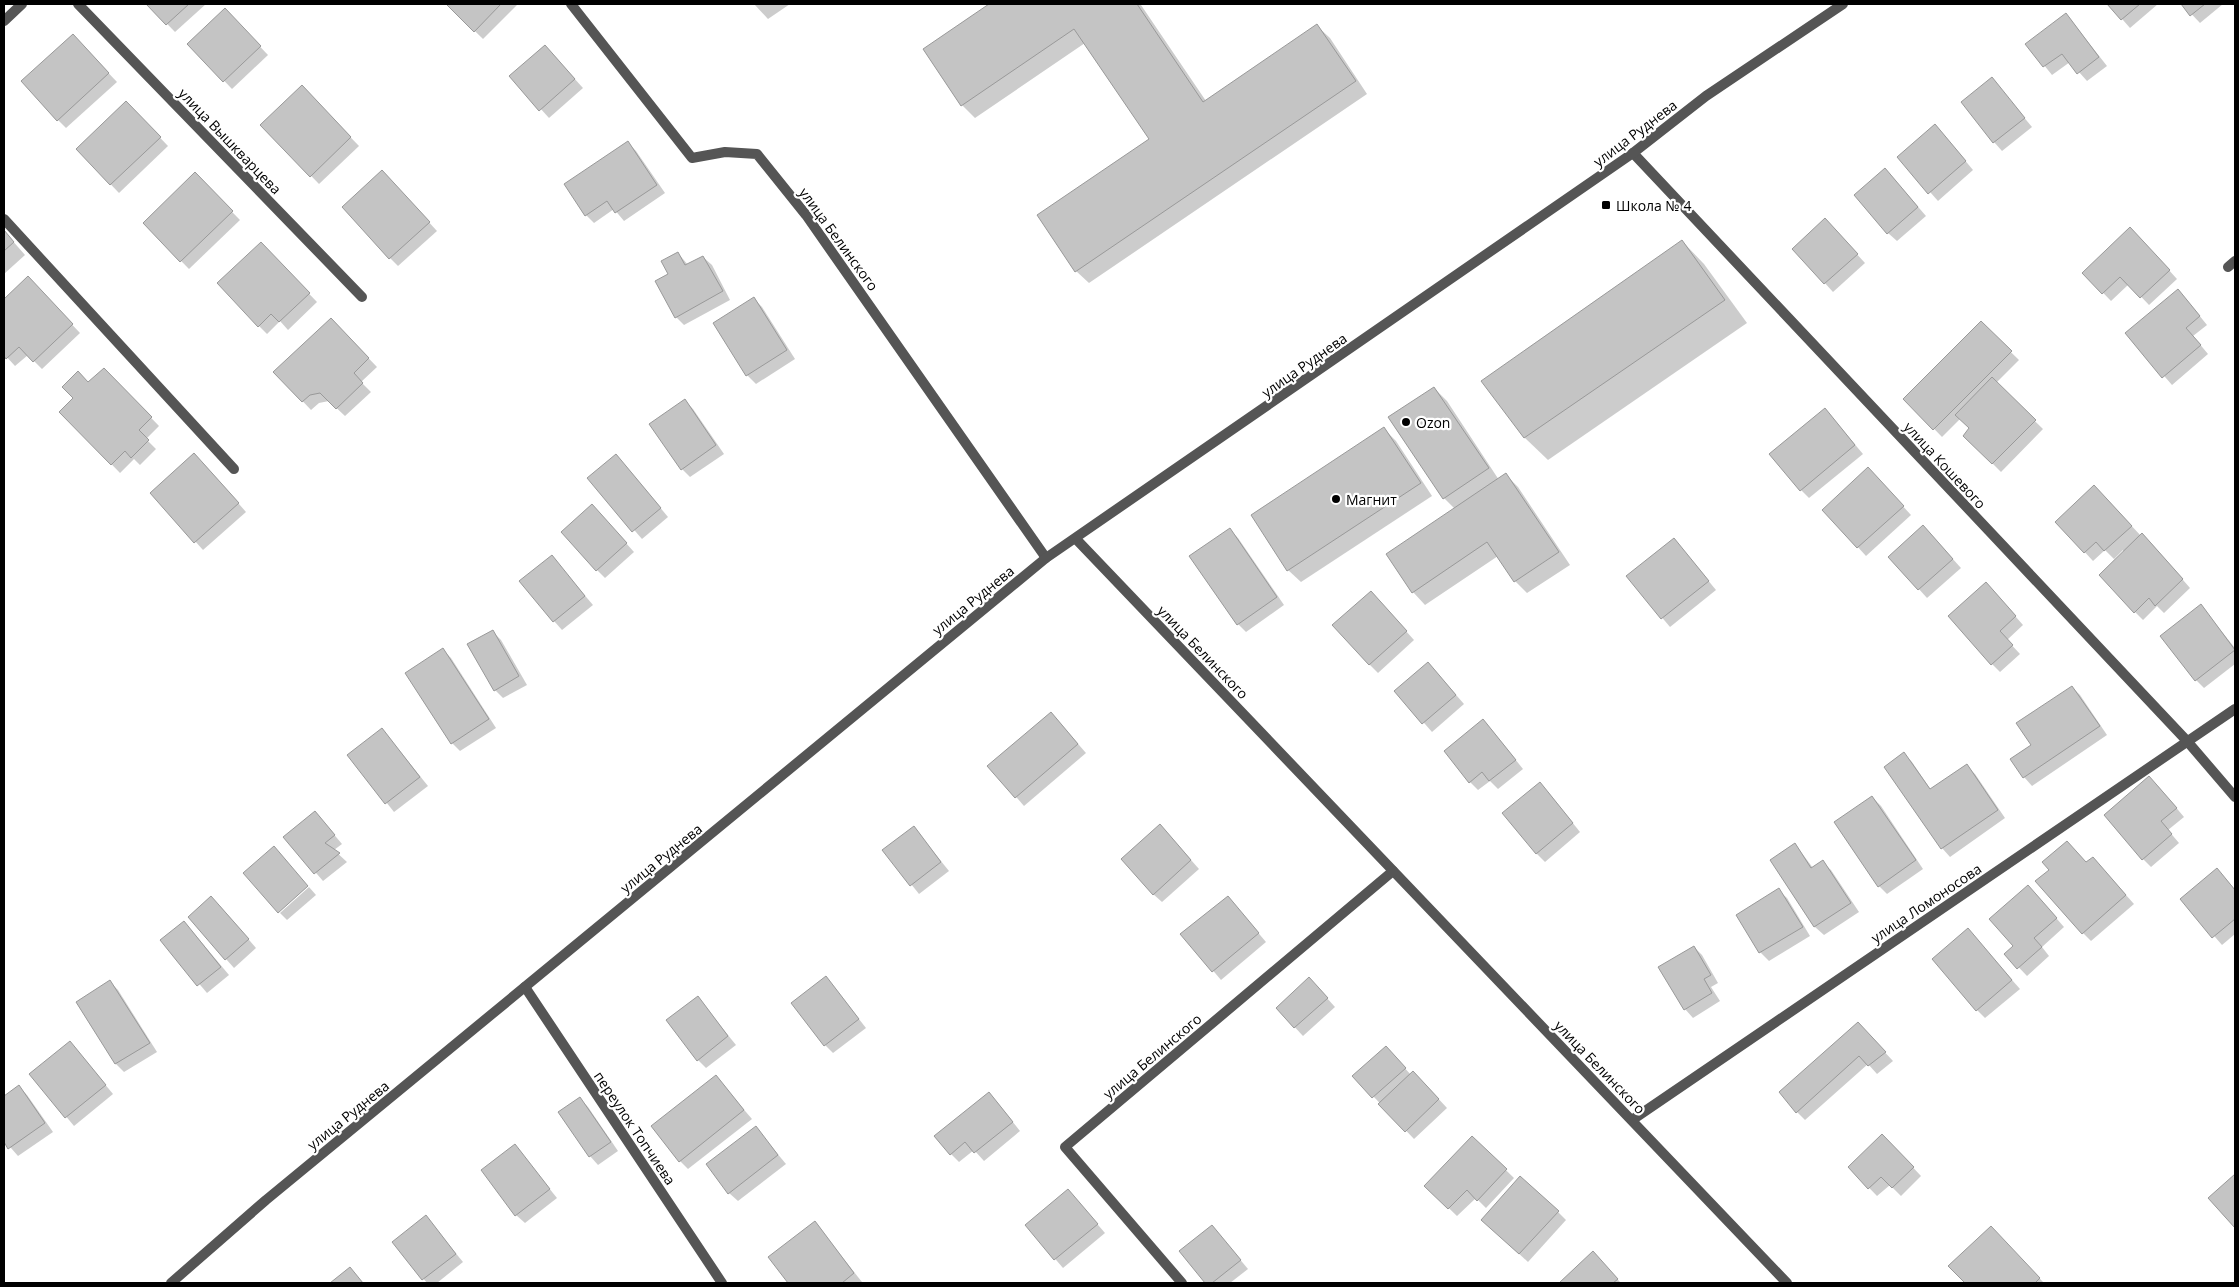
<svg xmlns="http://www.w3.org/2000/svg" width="2239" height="1287" font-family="'Open Sans',sans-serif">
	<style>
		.shadow { fill: #0003 }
		.building { fill: #c4c4c4; stroke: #999 }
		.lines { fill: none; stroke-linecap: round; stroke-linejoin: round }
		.minor { stroke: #555; stroke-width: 10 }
		.tertiary { stroke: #555; stroke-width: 10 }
		.poi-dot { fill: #000; stroke: #fff; stroke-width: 2 }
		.labels { text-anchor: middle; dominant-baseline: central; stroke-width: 4.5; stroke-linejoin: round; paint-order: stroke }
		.street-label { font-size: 14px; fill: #000; stroke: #fff }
		.poi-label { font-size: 14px; fill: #000; stroke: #fff; text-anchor: start }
	</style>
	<rect width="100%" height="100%" fill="#fff"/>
	<g class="shadow">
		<path d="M148 4H206L175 32Z"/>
		<path d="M447 4H518L483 39Z"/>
		<path d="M754 4H790L768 19Z"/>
		<path d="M992 4H1143L1141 5 1206 101 1317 26 1330 38 1367 94 1089 283 1076 271 1150 139 1085 43 975 118 962 105 924 49Z"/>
		<path d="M2109 4H2158L2130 28Z"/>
		<path d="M2182 4H2223L2200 23Z"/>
		<path d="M2066 14 2107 66 2087 81 2070 62 2052 75 2027 44Z"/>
		<path d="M233 18 268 55 232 89 189 44Z"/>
		<path d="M81 44 117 82 66 128 58 120Z"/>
		<path d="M553 55 583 88 549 118 511 76Z"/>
		<path d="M1992 79 2032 127 2002 151 1994 142Z"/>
		<path d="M302 87 359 146 319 184 262 125Z"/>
		<path d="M126 102 168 146 119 193 77 149Z"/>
		<path d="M1943 134 1973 170 1938 201 1899 157Z"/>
		<path d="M628 143 636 151 665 193 624 221 614 209 594 223 586 215Z"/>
		<path d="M195 174 240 220 189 269 144 223Z"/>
		<path d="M1893 178 1926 216 1897 241 1888 233Z"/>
		<path d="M390 180 437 231 398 266 390 258Z"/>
		<path d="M1833 228 1865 263 1833 292 1794 249Z"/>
		<path d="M4 231 25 255 4 274Z"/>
		<path d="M2139 237 2177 279 2149 305 2129 284 2111 301 2084 273Z"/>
		<path d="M1682 241 1704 264 1747 323 1548 460 1525 438 1483 381Z"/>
		<path d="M269 252 317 302 288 330 280 321 267 334 259 326Z"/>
		<path d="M678 253 688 265 703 257 712 265 730 300 684 325 676 317 670 274Z"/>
		<path d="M28 278 80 333 42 369 28 355 15 366 4 354V301Z"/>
		<path d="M754 299 762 307 795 359 756 384 747 375 715 324Z"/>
		<path d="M2186 299 2207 325 2193 336 2208 354 2172 385 2127 333Z"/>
		<path d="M331 319 377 367 361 382 371 392 345 416 329 401 319 403 311 410 275 372Z"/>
		<path d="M1981 323 2019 360 1996 383 2043 429 2001 472 1964 435 1971 428 1961 418 1942 437 1905 399Z"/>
		<path d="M104 369 159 426 146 439 156 449 140 465 134 459 120 473 61 412Z"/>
		<path d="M1434 388 1447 401 1499 480 1506 475 1518 487 1570 565 1527 593 1515 581 1498 556 1425 605 1413 592 1455 509 1444 498Z"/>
		<path d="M685 401 693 409 724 454 690 477 682 469Z"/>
		<path d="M1825 409 1863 454 1809 498 1801 490Z"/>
		<path d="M1384 429 1396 441 1432 496 1301 582 1288 570Z"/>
		<path d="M203 463 246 512 203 550 152 493Z"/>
		<path d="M624 464 668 517 642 539 589 478Z"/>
		<path d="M1876 477 1911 515 1866 556 1824 510Z"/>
		<path d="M2103 495 2141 536 2151 543 2190 588 2164 613 2157 606 2143 620 2135 612 2123 550 2114 559 2105 550 2093 561 2057 522Z"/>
		<path d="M600 514 634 552 605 578 597 570Z"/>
		<path d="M1230 530 1238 538 1284 605 1246 632 1238 624Z"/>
		<path d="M1931 535 1961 568 1927 598 1890 557Z"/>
		<path d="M1674 539 1716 590 1670 627 1628 577Z"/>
		<path d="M552 557 593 605 562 630 554 621Z"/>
		<path d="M1994 592 2023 625 2007 640 2020 654 2000 672 1992 664Z"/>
		<path d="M1379 601 1414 640 1378 673 1369 664Z"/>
		<path d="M2201 606 2235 648V664L2204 688 2196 680Z"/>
		<path d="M492 631 501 640 527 685 503 698 495 690Z"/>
		<path d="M443 650 451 658 496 728 460 751 452 743Z"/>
		<path d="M1436 672 1464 704 1432 732 1396 691Z"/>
		<path d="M2072 687 2080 695 2107 735 2032 786 2024 777 2033 745Z"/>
		<path d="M1059 722 1086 753 1024 806 989 766Z"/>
		<path d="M382 729 428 786 394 812 349 755Z"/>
		<path d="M1491 729 1523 769 1498 789 1490 781 1478 790 1470 782Z"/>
		<path d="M1904 754 1912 762 1931 790 1966 766 1975 774 2005 818 1950 857 1942 848Z"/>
		<path d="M2158 786 2184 817 2168 830 2179 843 2151 867 2143 859Z"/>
		<path d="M1548 792 1580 832 1545 862 1536 853Z"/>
		<path d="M1872 797 1881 806 1923 869 1887 894 1879 886Z"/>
		<path d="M315 812 342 844 334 850 347 862 323 881 285 837Z"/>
		<path d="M914 828 949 871 919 894 884 850Z"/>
		<path d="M1168 834 1199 869 1162 902 1153 894Z"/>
		<path d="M1795 844 1813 868 1822 862 1831 870 1859 912 1824 935 1815 927 1771 860Z"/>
		<path d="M2086 864 2101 867 2134 904 2091 941 2083 933Z"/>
		<path d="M2225 878 2235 890V934L2222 945 2182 899Z"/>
		<path d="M309 887 316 895 287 920 280 913Z"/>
		<path d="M1778 890 1787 898 1810 936 1769 961 1760 952 1738 915Z"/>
		<path d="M2036 895 2064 927 2042 947 2049 956 2027 976 2006 954 2015 946Z"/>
		<path d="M1228 897 1266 942 1221 980 1182 934Z"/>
		<path d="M220 906 256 948 234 968 189 917Z"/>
		<path d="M1968 930 2020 989 1985 1018 1977 1010Z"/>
		<path d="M192 931 229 975 207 993 162 940Z"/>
		<path d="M1694 947 1702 955 1718 983 1711 987 1720 1001 1693 1018 1685 1009Z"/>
		<path d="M826 977 866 1028 833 1053 825 1045Z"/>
		<path d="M110 982 118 990 157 1052 124 1072 116 1064 78 1002Z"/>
		<path d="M1317 987 1335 1007 1303 1036 1277 1008Z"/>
		<path d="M698 998 736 1045 706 1068 698 1060Z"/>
		<path d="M1866 1032 1893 1061 1877 1074 1868 1064 1805 1120 1797 1112Z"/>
		<path d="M70 1042 113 1094 74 1126 31 1074Z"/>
		<path d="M1394 1056 1411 1075 1422 1081 1447 1108 1414 1139 1354 1076Z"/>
		<path d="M716 1077 752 1119 688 1169 680 1161Z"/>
		<path d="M19 1087 27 1095 53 1132 18 1156 4 1140V1098Z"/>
		<path d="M580 1099 588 1107 618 1151 598 1165 590 1156Z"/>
		<path d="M997 1102 1020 1131 984 1161 974 1150 959 1162 951 1154Z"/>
		<path d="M756 1128 786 1164 738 1201 729 1193Z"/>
		<path d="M1472 1137 1514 1178 1486 1208 1476 1198 1457 1216 1426 1186Z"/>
		<path d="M1891 1144 1921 1176 1901 1196 1890 1185 1877 1196 1849 1167Z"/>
		<path d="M515 1146 557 1198 525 1223 516 1215Z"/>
		<path d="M2235 1175V1226L2210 1198Z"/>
		<path d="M1068 1190 1105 1233 1063 1268 1026 1225Z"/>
		<path d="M1558 1212 1566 1220 1528 1262 1491 1228Z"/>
		<path d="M426 1217 463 1262 437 1283H427L394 1242Z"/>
		<path d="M815 1223 862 1282 860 1283H789L770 1257Z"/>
		<path d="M1212 1226 1248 1269 1230 1283H1206L1181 1251Z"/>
		<path d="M1999 1236 2044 1283H1967L1950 1266Z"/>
		<path d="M1593 1253 1621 1283H1561Z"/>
	</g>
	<g class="building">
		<path d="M146 4H189L166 25Z"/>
		<path d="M446 4H501L474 32Z"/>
		<path d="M989 4H1137L1203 102 1317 24 1356 81 1075 272 1037 215 1149 139 1074 29 961 106 923 49Z"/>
		<path d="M2107 4H2140L2121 20Z"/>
		<path d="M2181 4H2205L2190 16Z"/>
		<path d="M225 8 261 46 223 82 187 44Z"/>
		<path d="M2066 13 2099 57 2077 74 2062 54 2043 67 2025 44Z"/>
		<path d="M73 34 109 73 57 121 21 81Z"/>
		<path d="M545 45 575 79 539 111 509 76Z"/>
		<path d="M1992 77 2025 118 1993 143 1961 102Z"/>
		<path d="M302 85 351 137 310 177 260 125Z"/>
		<path d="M126 101 161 137 110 185 76 149Z"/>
		<path d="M1935 124 1966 161 1928 194 1897 157Z"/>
		<path d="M628 141 657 185 615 213 607 201 585 216 564 184Z"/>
		<path d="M1885 168 1918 207 1887 234 1854 195Z"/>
		<path d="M382 170 430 222 389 259 342 207Z"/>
		<path d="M195 172 233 211 180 262 143 223Z"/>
		<path d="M1825 218 1858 254 1824 284 1792 249Z"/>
		<path d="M2130 227 2170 270 2140 298 2120 277 2102 294 2082 273Z"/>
		<path d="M4 230 14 242 4 251Z"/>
		<path d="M1682 240 1725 300 1524 438 1481 381Z"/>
		<path d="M261 242 310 293 279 322 271 314 258 327 217 283Z"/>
		<path d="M678 252 685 265 703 256 723 291 675 318 655 281 668 274 661 261Z"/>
		<path d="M28 276 73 324 33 362 19 347 6 359 4 356V299Z"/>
		<path d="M2178 289 2200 316 2186 328 2201 345 2162 378 2125 333Z"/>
		<path d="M754 297 787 350 746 376 713 323Z"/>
		<path d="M331 318 369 358 354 373 363 383 336 409 320 393 310 395 302 402 273 372Z"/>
		<path d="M1981 321 2012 351 1933 430 1903 399Z"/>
		<path d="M104 368 152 417 139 430 149 440 131 458 125 451 111 465 59 412 73 398 62 387 78 371 88 382Z"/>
		<path d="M1992 377 2036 420 1992 464 1963 436 1969 428 1955 415Z"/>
		<path d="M1434 387 1489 468 1443 499 1388 417Z"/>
		<path d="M685 399 716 445 681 470 649 424Z"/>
		<path d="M1825 408 1855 445 1800 491 1769 454Z"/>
		<path d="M1384 427 1421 483 1287 571 1251 515Z"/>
		<path d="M194 453 239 503 194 543 150 493Z"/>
		<path d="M616 454 661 508 632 532 587 478Z"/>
		<path d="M1868 467 1904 506 1857 548 1822 510Z"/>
		<path d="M1506 473 1559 552 1514 582 1487 542 1412 593 1386 554Z"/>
		<path d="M2094 485 2132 526 2104 551 2096 542 2084 553 2055 522Z"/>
		<path d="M592 504 627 543 596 571 561 532Z"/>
		<path d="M1923 525 1953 559 1918 590 1888 557Z"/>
		<path d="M1230 528 1277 597 1237 625 1189 556Z"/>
		<path d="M2142 533 2183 579 2155 606 2149 598 2134 613 2099 575Z"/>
		<path d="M1674 538 1709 581 1661 619 1626 576Z"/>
		<path d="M552 555 585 596 553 622 519 581Z"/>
		<path d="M1986 582 2016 616 2000 631 2013 645 1991 665 1948 616Z"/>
		<path d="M1371 591 1407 631 1369 665 1332 625Z"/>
		<path d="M2201 604 2235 650 2195 681 2160 636Z"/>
		<path d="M493 630 519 676 494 691 467 644Z"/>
		<path d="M443 648 489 719 451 744 405 673Z"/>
		<path d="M1428 662 1456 695 1422 724 1394 691Z"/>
		<path d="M2072 686 2100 726 2023 778 2010 759 2031 745 2016 723Z"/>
		<path d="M1051 712 1078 744 1015 798 987 766Z"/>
		<path d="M1483 719 1516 760 1489 781 1482 772 1469 783 1444 751Z"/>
		<path d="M382 728 420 777 385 804 347 755Z"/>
		<path d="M1904 752 1930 789 1967 764 1998 810 1941 849 1884 767Z"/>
		<path d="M2149 776 2177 808 2161 821 2172 834 2142 860 2104 815Z"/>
		<path d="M1540 782 1573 823 1536 854 1502 813Z"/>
		<path d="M1872 796 1916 860 1878 887 1834 822Z"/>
		<path d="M315 811 335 835 325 843 340 853 314 874 283 837Z"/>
		<path d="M1160 824 1191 860 1153 895 1121 859Z"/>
		<path d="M914 826 941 862 910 886 882 850Z"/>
		<path d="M2067 841 2086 862 2093 857 2126 895 2082 934 2035 881 2049 870 2042 862Z"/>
		<path d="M1795 843 1811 868 1823 860 1851 903 1814 927 1770 860Z"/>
		<path d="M274 846 308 886 278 913 243 873Z"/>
		<path d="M2217 868 2235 890V919L2212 938 2180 899Z"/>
		<path d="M2028 885 2057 918 2034 938 2042 947 2017 969 2004 954 2013 946 1989 919Z"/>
		<path d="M1779 888 1803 927 1759 953 1736 915Z"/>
		<path d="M211 896 249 939 225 960 188 917Z"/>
		<path d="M1228 896 1259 933 1212 972 1180 934Z"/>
		<path d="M184 921 221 967 197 986 160 940Z"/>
		<path d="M1968 928 2012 980 1976 1011 1932 959Z"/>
		<path d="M1694 946 1711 975 1704 979 1712 993 1684 1010 1658 967Z"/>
		<path d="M826 976 859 1019 824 1046 791 1003Z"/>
		<path d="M1309 977 1328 998 1294 1028 1276 1008Z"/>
		<path d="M110 980 150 1043 115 1064 76 1002Z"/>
		<path d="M698 996 728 1036 697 1061 666 1020Z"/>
		<path d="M1858 1022 1886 1052 1868 1066 1859 1056 1796 1113 1779 1092Z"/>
		<path d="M70 1041 106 1085 65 1118 29 1074Z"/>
		<path d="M1386 1046 1406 1068 1372 1098 1352 1076Z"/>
		<path d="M1413 1071 1439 1099 1405 1132 1378 1104Z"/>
		<path d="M716 1075 744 1110 679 1162 651 1126Z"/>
		<path d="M19 1085 45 1123 8 1149 4 1142V1096Z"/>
		<path d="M989 1092 1013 1122 974 1153 965 1142 950 1155 934 1136Z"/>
		<path d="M580 1097 611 1142 589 1157 558 1112Z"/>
		<path d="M756 1126 778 1155 728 1194 706 1164Z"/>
		<path d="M1882 1134 1914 1167 1892 1188 1881 1177 1868 1189 1848 1167Z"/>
		<path d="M1472 1136 1507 1169 1477 1201 1467 1190 1448 1209 1424 1186Z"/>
		<path d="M515 1144 550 1189 515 1216 481 1170Z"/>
		<path d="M2235 1174V1228L2208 1198Z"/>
		<path d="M1520 1176 1559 1211 1519 1254 1481 1220Z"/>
		<path d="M1068 1189 1098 1224 1054 1260 1025 1225Z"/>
		<path d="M426 1215 456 1254 422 1280 392 1242Z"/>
		<path d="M815 1221 854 1273 842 1283H788L768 1257Z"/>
		<path d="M1212 1225 1241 1260 1212 1283H1205L1179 1251Z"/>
		<path d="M1991 1226 2040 1278 2035 1283H1965L1948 1266Z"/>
		<path d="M1593 1251 1618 1279 1613 1283H1559Z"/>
		<path d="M350 1267 363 1283H330Z"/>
	</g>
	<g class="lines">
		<g class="minor">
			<path d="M78 4 362 297"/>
			<path d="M571 4 692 158 725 152 757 154 806 215 1046 558"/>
			<path d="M4 21 22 4"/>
			<path d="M1633 153 2187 741 2235 797"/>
			<path d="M4 219 234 469"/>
			<path d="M2228 267 2235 261"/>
			<path d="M1076 539 1787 1283"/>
			<path d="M525 987 722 1283"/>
			<path d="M1632 1120 2235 709"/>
			<path d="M1182 1283 1065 1147 1393 871"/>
		</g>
		<path class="tertiary" d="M171 1283 266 1200 1046 558 1633 153 1706 96 1843 4"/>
	</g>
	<g class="poi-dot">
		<rect x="1601" y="200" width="10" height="10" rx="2.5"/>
		<circle cx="1406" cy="422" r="5"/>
		<circle cx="1336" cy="499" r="5"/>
	</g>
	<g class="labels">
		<g class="street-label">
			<text transform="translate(1635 133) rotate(-37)">улица Руднева</text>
			<text transform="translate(230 141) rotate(46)">улица Вышкварцева</text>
			<text transform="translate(839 239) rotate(54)">улица Белинского</text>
			<text transform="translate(1304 365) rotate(-35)">улица Руднева</text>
			<text transform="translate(1945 465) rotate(47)">улица Кошевого</text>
			<text transform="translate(973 600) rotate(-39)">улица Руднева</text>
			<text transform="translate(1203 652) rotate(46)">улица Белинского</text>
			<text transform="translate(661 858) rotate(-39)">улица Руднева</text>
			<text transform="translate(1926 903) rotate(-34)">улица Ломоносова</text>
			<text transform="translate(1152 1056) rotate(-40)">улица Белинского</text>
			<text transform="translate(1600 1067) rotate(46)">улица Белинского</text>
			<text transform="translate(348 1115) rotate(-39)">улица Руднева</text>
			<text transform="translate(635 1128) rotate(56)">переулок Топчиева</text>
		</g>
		<g class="poi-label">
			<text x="1616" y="205">Школа № 4</text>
			<text x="1416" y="422">Ozon</text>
			<text x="1346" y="499">Магнит</text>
		</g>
	</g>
	<rect width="2239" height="1287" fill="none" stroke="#000000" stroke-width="10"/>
</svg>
